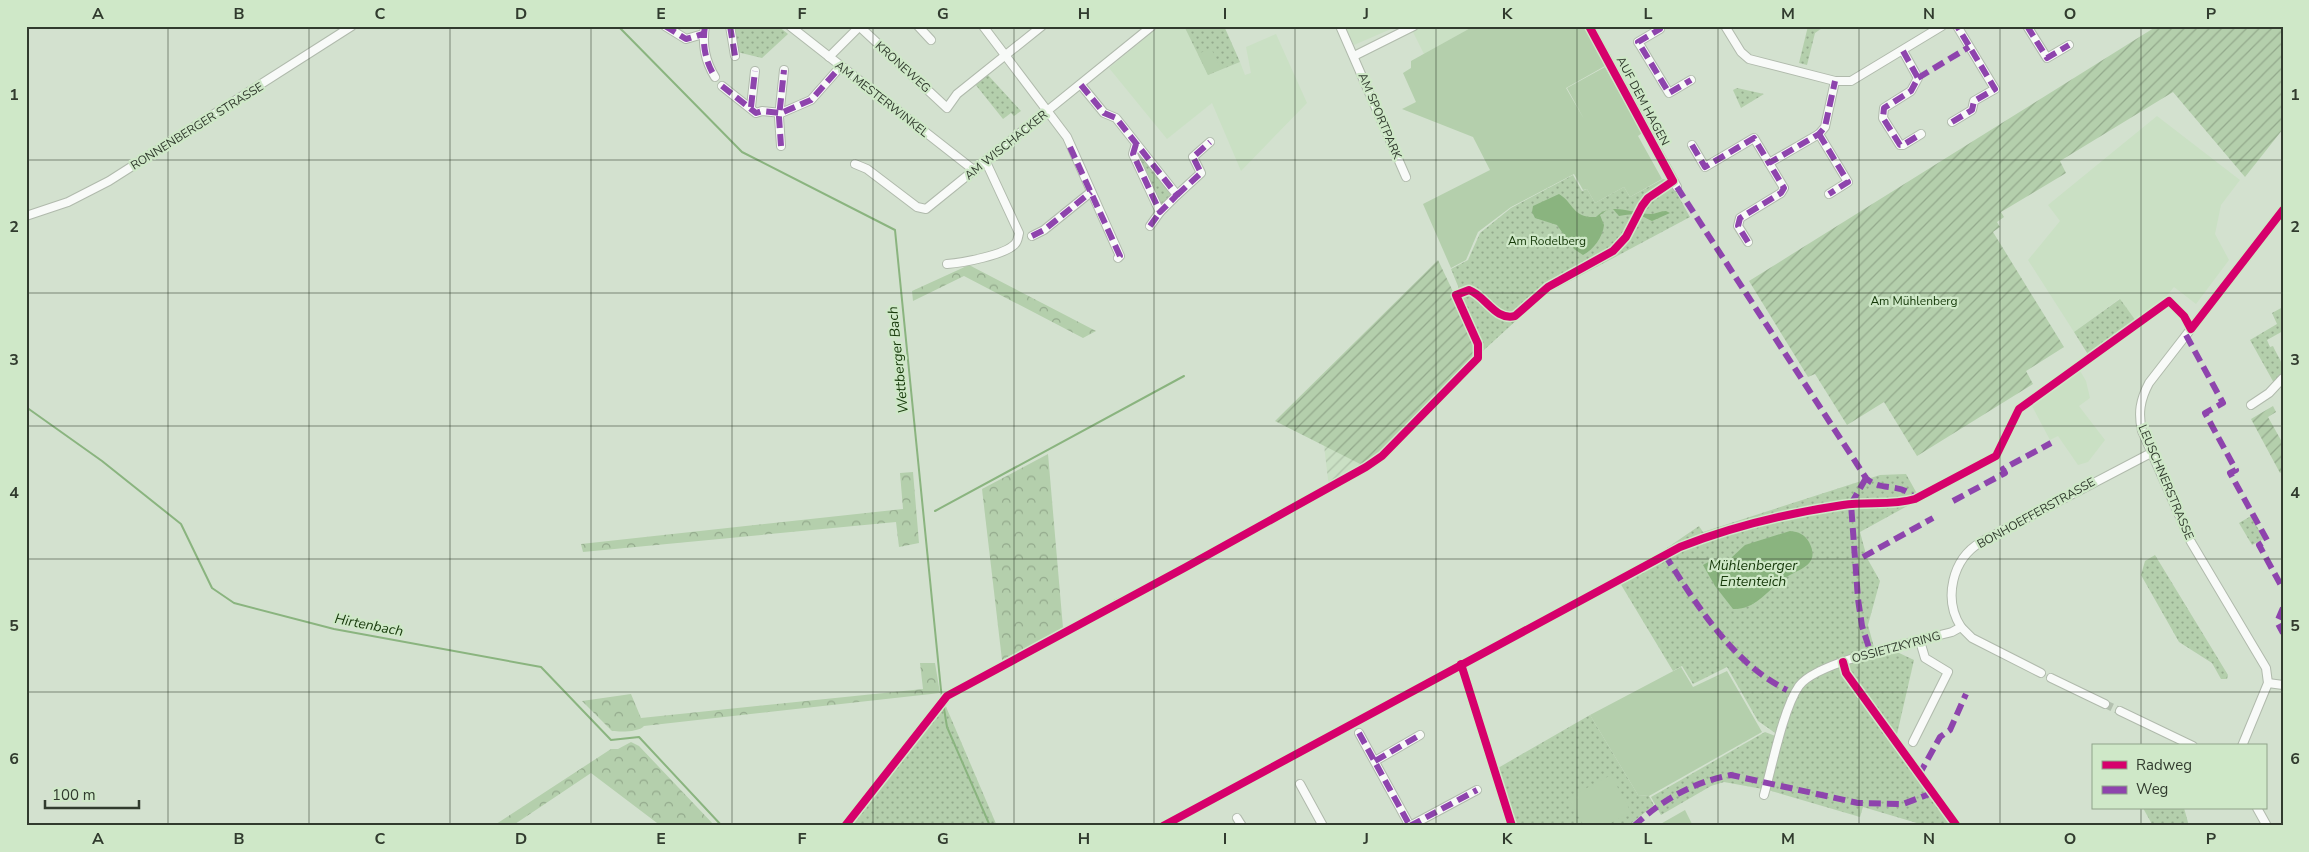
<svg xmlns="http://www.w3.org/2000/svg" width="2309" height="852" font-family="'Nunito Sans',sans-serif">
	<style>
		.built { fill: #cae0c4 }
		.industrial { fill: url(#industrial-furrows) }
		.grass { fill: url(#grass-dots) }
		.forest { fill: url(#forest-crowns) }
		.garden { fill: url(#garden-furrows) }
		.pitch { fill: #b4cfac }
		.water { fill: #8ab47f }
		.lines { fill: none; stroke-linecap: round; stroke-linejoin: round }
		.stream { stroke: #8ab47f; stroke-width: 2 }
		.minor-tunnel { stroke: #b3c0af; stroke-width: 8; stroke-dasharray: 8 4; stroke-linecap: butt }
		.minor-casing { stroke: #b0baac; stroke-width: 10 }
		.minor { stroke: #f8faf8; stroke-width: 8 }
		.quiet { stroke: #8e44ad; stroke-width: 6; stroke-dasharray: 12 6; stroke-linecap: butt }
		.cycleway-casing { stroke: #cfe8c8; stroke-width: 11 }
		.cycleway { stroke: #d6006c; stroke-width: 8 }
		.grid { fill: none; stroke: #313b2e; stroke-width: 1; stroke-opacity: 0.55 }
		.labels { text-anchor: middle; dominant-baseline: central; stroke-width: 4.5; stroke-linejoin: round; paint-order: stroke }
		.street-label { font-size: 12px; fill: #313b2e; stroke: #cfe8c8 }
		.park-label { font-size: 12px; fill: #143808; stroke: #cfe8c8 }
		.water-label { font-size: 14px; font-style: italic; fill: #16390a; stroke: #cfe8c8 }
		.neatline { fill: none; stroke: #313b2e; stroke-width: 2 }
		.grid-label { font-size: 16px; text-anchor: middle; font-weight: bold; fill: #313b2e }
	</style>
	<defs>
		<pattern id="industrial-furrows" width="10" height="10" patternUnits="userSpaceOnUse" patternTransform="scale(1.25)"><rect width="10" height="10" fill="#cae0c4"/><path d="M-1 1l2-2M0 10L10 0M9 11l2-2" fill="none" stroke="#aec1a9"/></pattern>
		<pattern id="grass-dots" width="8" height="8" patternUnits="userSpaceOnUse" patternTransform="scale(1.25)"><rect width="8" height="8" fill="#b4cfac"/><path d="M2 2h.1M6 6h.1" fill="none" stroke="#93a98c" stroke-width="1.8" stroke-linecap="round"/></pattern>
		<pattern id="forest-crowns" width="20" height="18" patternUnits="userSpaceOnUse" patternTransform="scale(1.25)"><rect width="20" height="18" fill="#b4cfac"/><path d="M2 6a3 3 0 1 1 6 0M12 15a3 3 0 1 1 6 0" fill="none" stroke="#93a98c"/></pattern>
		<pattern id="garden-furrows" width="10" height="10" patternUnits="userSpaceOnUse" patternTransform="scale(1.25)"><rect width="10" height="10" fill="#b4cfac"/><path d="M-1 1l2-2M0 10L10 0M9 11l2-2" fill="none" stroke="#93a98c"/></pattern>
	</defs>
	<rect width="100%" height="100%" fill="#d3e1cf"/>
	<g class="built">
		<path d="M1160 26H1184L1208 75 1240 62 1245 75 1251 73 1246 47 1276 34 1307 103 1241 171 1212 103 1167 139 1109 68Z"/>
		<path d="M1344 26H1398L1354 45Z"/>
		<path d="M1410 26H1474L1424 54Z"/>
		<path d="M2157 116 2240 180 2221 205 2215 234 2229 260 2196 304 2174 287 2159 305 2136 321 2119 299 2074 332 2028 260 2060 221 2048 205Z"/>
		<path d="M2079 369 2086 381 2090 398 2079 406 2105 440 2088 462 2078 465 2058 436 2050 440 2031 404Z"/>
	</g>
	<path class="industrial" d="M1324 445 1366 467 1329 488Z"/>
	<g class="grass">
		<path d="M736 26H778L788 34 762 58 737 52 734 28Z"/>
		<path d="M1184 26H1224L1240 62 1208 75Z"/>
		<path d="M1808 26H1825L1815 33 1807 65 1799 63Z"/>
		<path d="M987 74 1021 111 1014 116 1011 113 1003 119 975 84Z"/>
		<path d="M1737 88 1764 94 1741 108 1733 90Z"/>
		<path d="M1138 152 1173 196 1164 206 1159 203 1136 154Z"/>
		<path d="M1573 175 1582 191 1587 189 1595 203 1624 187 1630 197 1663 179 1670 181 1690 217 1544 295 1484 350 1451 269 1468 260 1480 233 1511 208Z"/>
		<path d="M2120 299 2136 321 2089 356 2074 332Z"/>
		<path d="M2283 307V331L2267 340 2270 347 2273 346C2281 364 2289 366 2274 383L2250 340 2277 324 2272 313Z"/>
		<path d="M1906 474 1920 499 1860 532 1867 558 1880 581 1868 625 1875 651C1847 658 1815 662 1796 685L1778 735 1758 721 1727 667 1693 684 1682 666 1673 671 1617 578 1645 563 1699 526 1703 532 1880 475Z"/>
		<path d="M2251 516 2264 539 2252 545 2239 523Z"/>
		<path d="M2155 555 2228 675 2227 679H2221L2212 663 2179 642 2141 575 2145 561Z"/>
		<path d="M1897 652 1914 660 1895 743 1954 826H1927L1863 807 1860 817 1768 790 1724 782 1711 786 1661 815 1651 797 1765 732 1783 739C1787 726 1790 711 1796 699 1810 665 1865 660 1897 652Z"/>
		<path d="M944 702 997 826H847L939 707Z"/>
		<path d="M1590 715 1638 795 1649 796 1654 805 1628 826H1516L1498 768Z"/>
		<path d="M2143 808H2184L2189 826H2153Z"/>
	</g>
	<g class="forest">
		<path d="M969 265 1096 331 1083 338 964 276 913 301 912 291Z"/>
		<path d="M1048 454 1063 628 1002 660 982 489Z"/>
		<path d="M913 472 919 543 899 547 896 522 583 552 581 544 903 509 900 473Z"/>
		<path d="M920 663H935L940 693 644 726C639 732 622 732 612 731L582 701 631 694 641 718 923 689Z"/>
		<path d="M631 742 639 746 715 826H661L591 773 512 826H493L611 749H618Z"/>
	</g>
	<g class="garden">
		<path d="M2157 26H2283V129L2245 177 2173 92 2060 161 2066 173 2001 212 2004 217 1997 222 2000 227 1993 232 2064 347 2026 371 2033 384 1917 456 1884 402 1847 425 1815 374 1808 377 1749 281Z"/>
		<path d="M1438 260 1468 323 1484 350 1382 456 1366 467 1275 421Z"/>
		<path d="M2273 406 2276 412 2268 417 2282 442 2283 471 2280 473 2251 419Z"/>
	</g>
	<g class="pitch">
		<path d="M1474 26H1584L1605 66 1566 88 1584 119 1567 88 1605 67 1642 133 1638 136 1662 179 1630 197 1624 187 1595 203 1587 189 1583 190 1574 174 1511 207 1478 232 1466 260 1451 268 1423 204 1490 170 1473 137 1402 109 1416 102 1403 73 1411 68V61Z"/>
		<path d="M1211 48 1221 69 1208 75 1198 54Z"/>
		<path d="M1681 667 1693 687 1727 671 1762 732 1649 796 1638 795 1590 715Z"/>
		<path d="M1611 775 1631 812 1605 826H1584L1568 798Z"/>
		<path d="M1685 810 1693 826H1657Z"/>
	</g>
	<g class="water">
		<path d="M1559 194C1574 203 1572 218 1596 217 1612 201 1630 214 1651 214 1656 214 1660 211 1666 211L1670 213 1652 221C1637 213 1636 213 1619 216L1613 209 1607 210 1600 215 1604 225C1603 237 1593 250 1583 255L1574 249 1557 225 1535 218 1532 212 1533 206Z"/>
		<path d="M1790 531C1799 532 1804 534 1809 542 1822 567 1796 569 1782 580 1766 592 1755 610 1733 609L1715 586 1703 565 1712 560 1730 559 1745 545Z"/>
	</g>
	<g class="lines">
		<g class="stream">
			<path d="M618 26 742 152 895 230 941 690 947 727 990 826"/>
			<path d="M26 407 102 461 181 524 212 588 234 603 334 629 541 667 611 740 639 737 722 826"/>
			<path d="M935 511 1184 376"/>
			<path d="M1179 567 1276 514"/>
			<path d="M1147 584 1173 570"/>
			<path d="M1114 601 1142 587"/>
			<path d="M1068 627 1109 604"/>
			<path d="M1016 654 1062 630"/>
			<path d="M986 671 1009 658"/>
			<path d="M951 690 981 674"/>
		</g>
		<path class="minor-tunnel" d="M2105 704 2120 711"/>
		<g class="minor-casing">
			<g id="minor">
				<path d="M665 26 686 39 703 34"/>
				<path d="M705 26C702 44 705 61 715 77"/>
				<path d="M730 26 735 56"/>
				<path d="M790 26 975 171"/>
				<path d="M918 26 931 40"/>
				<path d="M983 26 1067 137 1120 256 1118 258"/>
				<path d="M1340 26 1406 177"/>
				<path d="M1589 26 1677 187"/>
				<path d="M1658 26 1660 29 1638 42 1640 45 1669 93 1691 80"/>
				<path d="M1725 26 1741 52 1749 59 1835 81H1851L1942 26"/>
				<path d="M2027 26 2047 58 2069 45"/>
				<path d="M860 27 947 108 957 94 1042 26"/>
				<path d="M1903 51 1918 78 1911 91 1884 108 1883 118 1900 145H1903L1921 134"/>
				<path d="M1354 56 1414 26"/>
				<path d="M829 57 860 26"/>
				<path d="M1081 85 1104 113 1116 118 1177 195 1160 212 1133 154 1136 144"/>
				<path d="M722 86 756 113 762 111 781 113 811 100 841 66"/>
				<path d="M751 107 755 71"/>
				<path d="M1952 122 1972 110 1974 101 1995 89 1957 26"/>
				<path d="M1819 134 1848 182 1829 194"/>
				<path d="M1692 145 1705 167 1754 138 1769 163"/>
				<path d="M781 146 779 117 784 70"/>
				<path d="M855 164 867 169 917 207 926 209 1152 26"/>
				<path d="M1177 195 1201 173 1193 157 1210 142"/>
				<path d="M26 216 68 202 109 181 352 26"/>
				<path d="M1150 226 1160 212"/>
				<path d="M1032 236 1044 230 1091 192"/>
				<path d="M1748 242 1738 226 1740 218 1781 193 1784 188 1769 163 1819 134 1825 127 1835 81"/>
				<path d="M947 264C962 263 1005 255 1015 244 1018 241 1018 237 1019 233L986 162"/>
				<path d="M2251 405 2269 393 2283 378"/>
				<path d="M1961 627C1943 599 1952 559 1981 542L2151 453"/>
				<path d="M2051 678 2105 704"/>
				<path d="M2268 683 2283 685"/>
				<path d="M2120 711 2193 746"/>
				<path d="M1359 733 1410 826"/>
				<path d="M1913 742 1948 672 1925 658 1920 641"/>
				<path d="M2242 746 2268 683 2266 668 2191 542 2142 431C2138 413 2140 400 2149 383L2283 210"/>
				<path d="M1375 761 1420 735"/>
				<path d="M1300 784 1323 826"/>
				<path d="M1764 795C1772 767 1783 709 1799 686 1817 661 1919 641 1952 632L1961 627 1972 638 2041 673"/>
				<path d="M2257 808 2267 826"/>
				<path d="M1237 818 1242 826"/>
				<path d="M1410 826 1477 790"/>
			</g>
		</g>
		<use href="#minor" class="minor"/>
		<g class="quiet">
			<path d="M665 26 686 39 703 34"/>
			<path d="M705 26C702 44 705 61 715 77"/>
			<path d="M730 26 735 56"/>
			<path d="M1658 26 1660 29 1638 42 1640 45 1669 93 1691 80"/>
			<path d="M2027 26 2047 58 2069 45"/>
			<path d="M1903 51 1918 78 1911 91 1884 108 1883 118 1900 145H1903L1921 134"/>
			<path d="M1918 78 1969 47"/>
			<path d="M1081 85 1104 113 1116 118 1177 195 1160 212 1133 154 1136 144"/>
			<path d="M722 86 756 113 762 111 781 113 811 100 841 66"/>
			<path d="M751 107 755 71"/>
			<path d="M1952 122 1972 110 1974 101 1995 89 1957 26"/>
			<path d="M1819 134 1848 182 1829 194"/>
			<path d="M1692 145 1705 167 1754 138 1769 163"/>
			<path d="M781 146 779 117 784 70"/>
			<path d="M1070 147 1120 256 1118 258"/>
			<path d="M1677 187 1866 478C1881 493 1902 481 1915 499"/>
			<path d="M1177 195 1201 173 1193 157 1210 142"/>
			<path d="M1150 226 1160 212"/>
			<path d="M1032 236 1044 230 1091 192"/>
			<path d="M1748 242 1738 226 1740 218 1781 193 1784 188 1769 163 1819 134 1825 127 1835 81"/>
			<path d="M2186 335 2223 403 2205 413 2236 470 2230 473 2267 540 2259 545 2283 589"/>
			<path d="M1866 478 1851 504 1858 599 1862 626 1871 654"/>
			<path d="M1953 501 2005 473 2003 469 2051 443"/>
			<path d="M1665 555C1696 604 1733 664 1787 690"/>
			<path d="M1863 557 1933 518"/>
			<path d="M2283 608 2277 622 2283 633"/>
			<path d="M1359 733 1410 826"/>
			<path d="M1375 761 1420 735"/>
			<path d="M1919 775 1940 737 1950 730 1966 694"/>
			<path d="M1410 826 1477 790"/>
			<path d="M1634 826C1662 800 1693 782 1731 775L1858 803 1903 804 1932 793"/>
		</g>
		<g class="cycleway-casing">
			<g id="cycleway">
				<path d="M1843 662 1846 673 1957 826"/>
				<path d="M1461 664 1512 826"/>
				<path d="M845 826 947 696 1186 567 1366 467 1382 456 1478 358V344L1456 295 1469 290C1486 296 1495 321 1515 316L1548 287 1613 251 1626 237 1642 206 1648 198 1673 181 1589 26"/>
				<path d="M1163 826 1680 547C1731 527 1789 513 1843 505 1867 501 1891 506 1915 499L1996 456 2019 409 2169 301 2184 316 2191 329 2283 210"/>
			</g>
		</g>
		<use href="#cycleway" class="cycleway"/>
	</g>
	<path class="grid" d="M168 26V826M309 26V826M450 26V826M591 26V826M732 26V826M873 26V826M1014 26V826M1154 26V826M1295 26V826M1436 26V826M1577 26V826M1718 26V826M1859 26V826M2000 26V826M2141 26V746M26 160H2283M26 293H2283M26 426H2283M26 559H2283M26 692H2283M2141 808V826"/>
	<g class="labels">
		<g class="street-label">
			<text transform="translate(903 67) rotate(42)">KRONEWEG</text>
			<text transform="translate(882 99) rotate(38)">AM MESTERWINKEL</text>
			<text transform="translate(1643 101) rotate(62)">AUF DEM HAGEN</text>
			<text transform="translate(1380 116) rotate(67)">AM SPORTPARK</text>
			<text transform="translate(197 126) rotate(-32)">RONNENBERGER STRASSE</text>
			<text transform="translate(1006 145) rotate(-39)">AM WISCHACKER</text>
			<text transform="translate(2166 482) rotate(67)">LEUSCHNERSTRASSE</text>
			<text transform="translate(2036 513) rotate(-29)">BONHOEFFERSTRASSE</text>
			<text transform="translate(1896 647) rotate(-15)">OSSIETZKYRING</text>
		</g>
		<g class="park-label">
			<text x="1547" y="241">Am Rodelberg</text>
			<text x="1914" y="301">Am Mühlenberg</text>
		</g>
		<g class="water-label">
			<text transform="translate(898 360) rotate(-96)">Wettberger Bach</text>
			<text x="1753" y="565">Mühlenberger<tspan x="1753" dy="16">Ententeich</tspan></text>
			<text transform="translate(369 625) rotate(11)">Hirtenbach</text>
		</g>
	</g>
	<rect width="2309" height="852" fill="none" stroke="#cfe8c8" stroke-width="55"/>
	<rect x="2092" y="744" width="175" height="65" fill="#cfe8c8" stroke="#90a38a"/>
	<rect x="2102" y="761" width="25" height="8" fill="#d6006c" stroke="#90a38a"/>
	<text x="2136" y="770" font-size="15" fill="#313b2e">Radweg</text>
	<rect x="2102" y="786" width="25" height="8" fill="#8e44ad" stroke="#90a38a"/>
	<text x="2136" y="794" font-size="15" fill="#313b2e">Weg</text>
	<path d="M45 800v8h94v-8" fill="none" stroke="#313b2e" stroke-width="2.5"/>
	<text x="52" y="800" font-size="15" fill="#313b2e" stroke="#cfe8c8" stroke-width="4" paint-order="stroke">100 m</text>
	<rect x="28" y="28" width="2254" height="796" class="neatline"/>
	<g class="grid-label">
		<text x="98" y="19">A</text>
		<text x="239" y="19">B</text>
		<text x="380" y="19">C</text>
		<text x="521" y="19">D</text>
		<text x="661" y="19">E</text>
		<text x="802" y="19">F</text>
		<text x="943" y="19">G</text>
		<text x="1084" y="19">H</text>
		<text x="1225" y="19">I</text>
		<text x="1366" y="19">J</text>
		<text x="1507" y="19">K</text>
		<text x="1648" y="19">L</text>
		<text x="1788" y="19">M</text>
		<text x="1929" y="19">N</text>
		<text x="2070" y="19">O</text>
		<text x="2211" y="19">P</text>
		<text x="14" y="100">1</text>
		<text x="2295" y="100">1</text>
		<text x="14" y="232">2</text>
		<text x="2295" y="232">2</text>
		<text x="14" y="365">3</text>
		<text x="2295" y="365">3</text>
		<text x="14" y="498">4</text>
		<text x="2295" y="498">4</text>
		<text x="14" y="631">5</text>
		<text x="2295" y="631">5</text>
		<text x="14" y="764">6</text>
		<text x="2295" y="764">6</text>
		<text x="98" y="844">A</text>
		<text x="239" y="844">B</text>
		<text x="380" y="844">C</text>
		<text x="521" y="844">D</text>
		<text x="661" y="844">E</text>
		<text x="802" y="844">F</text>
		<text x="943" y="844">G</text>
		<text x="1084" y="844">H</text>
		<text x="1225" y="844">I</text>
		<text x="1366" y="844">J</text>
		<text x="1507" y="844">K</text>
		<text x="1648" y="844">L</text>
		<text x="1788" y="844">M</text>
		<text x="1929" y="844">N</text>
		<text x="2070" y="844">O</text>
		<text x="2211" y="844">P</text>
	</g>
</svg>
